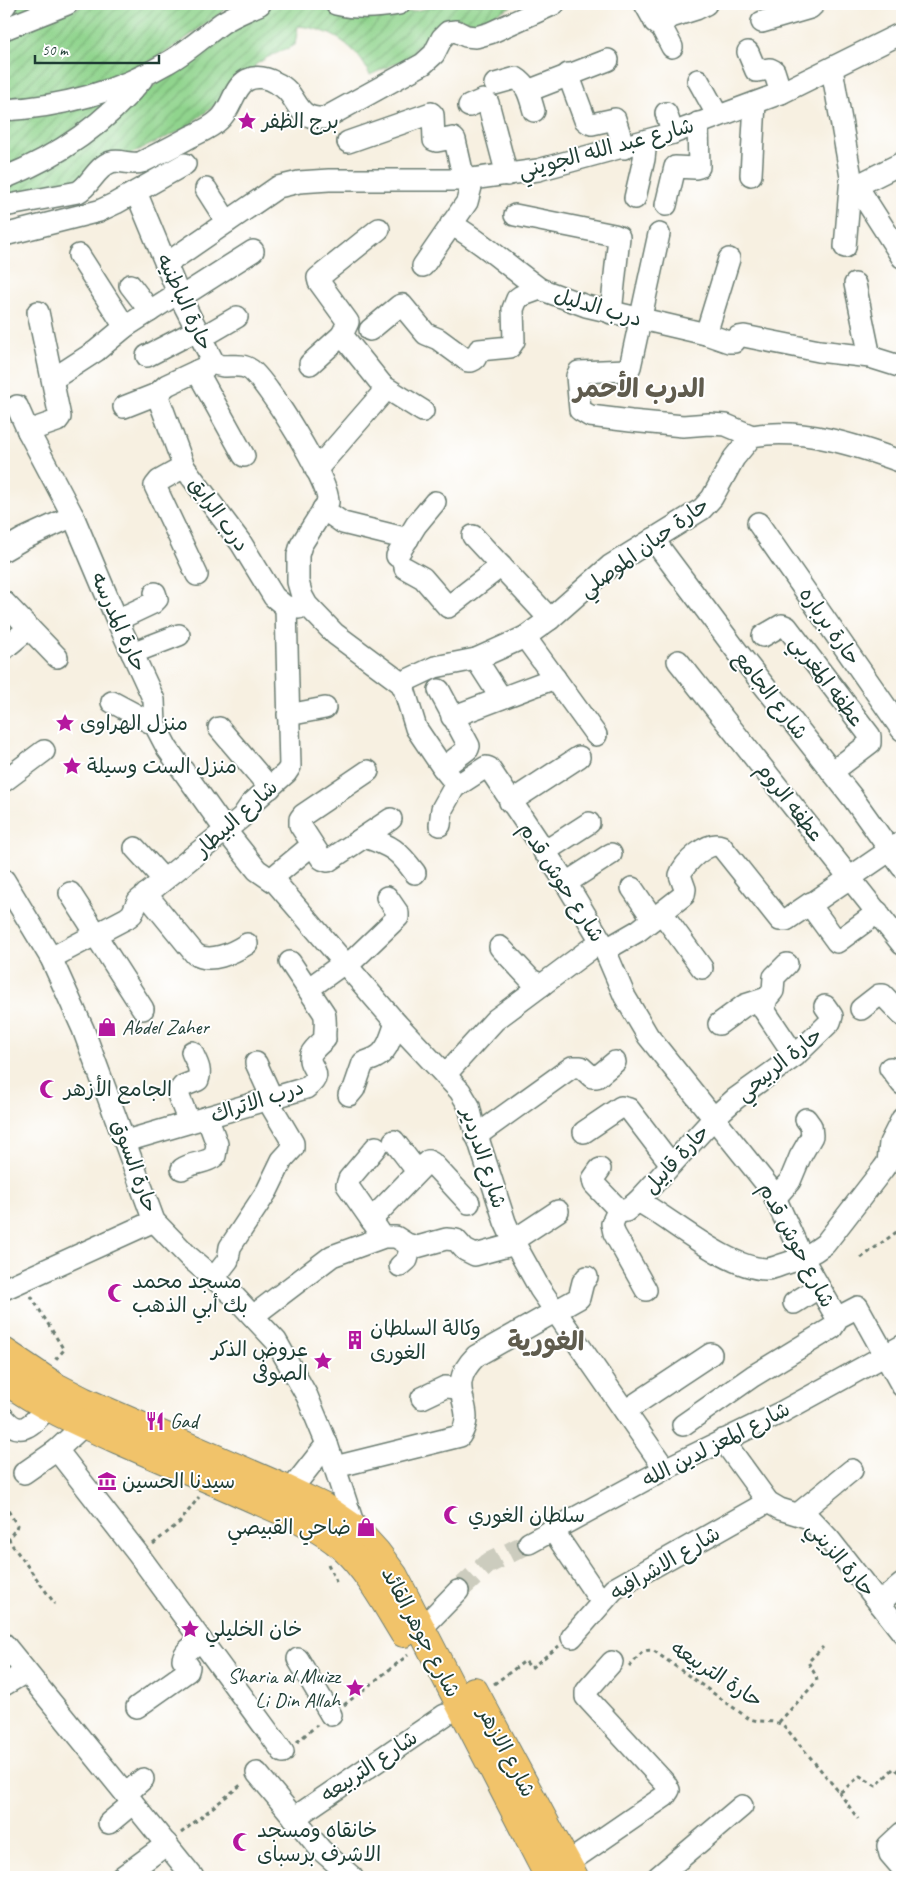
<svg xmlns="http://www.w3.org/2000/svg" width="906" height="1881" font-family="Caveat,'Playpen Sans Arabic',sans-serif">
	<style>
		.garden { fill: url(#garden-furrows); stroke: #588860 }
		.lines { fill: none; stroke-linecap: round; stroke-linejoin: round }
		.minor-tunnel { stroke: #ccccbe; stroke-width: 21; stroke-dasharray: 21 11; stroke-linecap: butt }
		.minor-casing { stroke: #6b7c71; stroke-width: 24 }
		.major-casing { stroke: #6b7c71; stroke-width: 30 }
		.path { stroke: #6b7c71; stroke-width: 3; stroke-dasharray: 4 4; stroke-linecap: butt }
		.minor { stroke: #fff; stroke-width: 21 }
		.major { stroke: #f1c36a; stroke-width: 28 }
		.labels { text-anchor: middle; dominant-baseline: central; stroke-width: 4; stroke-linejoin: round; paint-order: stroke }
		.poi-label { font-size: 21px; fill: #1f3d34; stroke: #fff; text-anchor: start }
		.street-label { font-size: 21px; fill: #1f3d34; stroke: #fff }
		.district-label { font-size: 26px; font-weight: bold; fill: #605c4e; stroke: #fff }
	</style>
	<defs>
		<pattern id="garden-furrows" width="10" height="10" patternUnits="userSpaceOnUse" patternTransform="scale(1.25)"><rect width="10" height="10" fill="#90d48d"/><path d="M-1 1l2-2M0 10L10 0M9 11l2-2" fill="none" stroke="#75ad74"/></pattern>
	</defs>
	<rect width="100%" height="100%" fill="#fff"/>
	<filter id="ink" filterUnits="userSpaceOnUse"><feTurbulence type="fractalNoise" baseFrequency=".02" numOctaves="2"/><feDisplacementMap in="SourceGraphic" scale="10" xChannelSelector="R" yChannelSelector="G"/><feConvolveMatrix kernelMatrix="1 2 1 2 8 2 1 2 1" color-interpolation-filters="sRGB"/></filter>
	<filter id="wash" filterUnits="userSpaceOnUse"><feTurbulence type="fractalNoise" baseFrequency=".0096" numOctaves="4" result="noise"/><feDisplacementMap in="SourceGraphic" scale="20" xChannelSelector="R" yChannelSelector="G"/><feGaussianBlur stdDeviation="1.12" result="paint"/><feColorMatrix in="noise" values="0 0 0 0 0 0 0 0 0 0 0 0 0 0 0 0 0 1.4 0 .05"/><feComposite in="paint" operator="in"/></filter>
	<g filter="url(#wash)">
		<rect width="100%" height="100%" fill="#f7f0e1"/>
		<g class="garden">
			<path d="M15 4H48L5 21Z"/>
			<path d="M86 4H233C204 24 176 49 144 64 100 86 52 94 4 102V36L63 14Z"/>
			<path d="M268 4H297L346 14 404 13 449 4H517L473 24C447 7 436 31 424 49L416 47 415 48 414 55 370 75C356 45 331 29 298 26L295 45 268 57 255 65 254 70C234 87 216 106 194 121L193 125 124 157 85 179 4 201V187L135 102 203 44Z"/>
			<path d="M109 96 106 108 57 142 4 168V118Z"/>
		</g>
	</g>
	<g filter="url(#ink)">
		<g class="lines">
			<path class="minor-tunnel" d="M458 1591 487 1564 529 1543"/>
			<g class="minor-casing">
				<g id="minor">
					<path d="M336 4C357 9 377 8 399 4"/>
					<path d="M645 4 655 22 662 28 672 47"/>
					<path d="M4 7 6 4"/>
					<path d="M655 22 696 9 706 4"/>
					<path d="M762 22 810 8 814 4"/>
					<path d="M4 29 67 4"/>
					<path d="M748 52 756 71 770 69 774 71 781 93"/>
					<path d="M832 69 851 177 902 257"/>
					<path d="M568 74 585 120 589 123 592 124 615 119 624 148"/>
					<path d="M698 80 718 116"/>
					<path d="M495 84 516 78C528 85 530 98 534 111"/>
					<path d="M528 91 608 60"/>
					<path d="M469 106 483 100 488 103 507 175"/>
					<path d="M4 110C60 107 118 92 167 63 187 52 204 36 222 23 234 15 248 10 260 4"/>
					<path d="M666 113 673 133"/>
					<path d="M348 142 431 113 433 115 434 140 437 141 453 138 455 140 464 180"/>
					<path d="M751 175 755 103"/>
					<path d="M4 178C59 156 104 125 142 79"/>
					<path d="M856 186 902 163"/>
					<path d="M206 189 227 222"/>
					<path d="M136 192 178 293 214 363C225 370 239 361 251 370 268 383 330 482 328 502L301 545 298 555V582L302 596 307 605 335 634 401 683 404 689 416 728 443 768 456 784 458 785 486 767 489 768 566 883 601 941 625 997 648 1036 772 1191 803 1259 837 1318"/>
					<path d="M635 198 644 159 646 141"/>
					<path d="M666 205 675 167 695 168 699 167 698 123"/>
					<path d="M4 206 78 192C91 185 96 167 111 162 121 159 131 166 142 162 158 154 174 146 190 137 200 132 211 128 219 120 232 109 233 88 247 80 258 75 267 78 276 83 300 93 292 120 325 118L423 64 434 54 442 38 448 32 456 31 466 36 476 37 490 33 554 4"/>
					<path d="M515 215 614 235 619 237 611 313"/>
					<path d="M451 224C483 242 510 268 540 289"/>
					<path d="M659 234 630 367 626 370 579 372 577 376 580 410 590 416 631 421 683 426 709 424 726 425 752 436"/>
					<path d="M4 235 99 211 116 203 185 164"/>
					<path d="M845 247 851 177"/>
					<path d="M79 255 125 327"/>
					<path d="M166 264 278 187 299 182 329 180H464L538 170 673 133 781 93 902 33"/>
					<path d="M423 266 467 202 473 179"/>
					<path d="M855 284 870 357"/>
					<path d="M130 285 150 311"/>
					<path d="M181 297 253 251"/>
					<path d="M370 330 399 306 402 305 426 334 438 339 468 361H471L475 359 479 350 510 347 514 341 513 309 517 299 521 296 540 289 586 306 706 334 729 342H734L738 337 744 336 819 351 870 357 902 367"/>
					<path d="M706 334 729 259"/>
					<path d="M201 338 237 317"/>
					<path d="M147 356 197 330"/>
					<path d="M310 364 342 335"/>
					<path d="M197 371 244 456"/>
					<path d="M53 379 96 351 125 327 178 293"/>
					<path d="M383 386 423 411"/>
					<path d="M157 394 184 467 241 543 274 597 286 607 299 608"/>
					<path d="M17 406 28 431 73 516 117 620 154 700 155 725 167 748 226 831 257 870 276 883 396 1023 460 1091 469 1106 473 1123 505 1222 515 1244 540 1289 665 1469"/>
					<path d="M124 407 157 394 167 385 214 363"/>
					<path d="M28 431 57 421 60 417 38 312"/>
					<path d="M184 467 159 481 155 486 197 575"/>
					<path d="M316 470 381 395 383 386 342 335 348 322 319 282 318 278 379 229"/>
					<path d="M323 509 343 523 408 539"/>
					<path d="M758 523 902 730"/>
					<path d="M473 536 550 619"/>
					<path d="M653 539 736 650 852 797 902 867"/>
					<path d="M4 550 23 539 73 516"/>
					<path d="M397 556 416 525 435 502"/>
					<path d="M405 568 423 578 448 607 501 566"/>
					<path d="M4 602 57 657"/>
					<path d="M117 620 153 603 157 599 155 593"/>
					<path d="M763 636 782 625 787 627 870 736V743L832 772"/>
					<path d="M525 637 596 735"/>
					<path d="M4 649 29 628"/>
					<path d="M132 653 179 635"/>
					<path d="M476 659 501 698"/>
					<path d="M678 661 902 944"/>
					<path d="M401 683 435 667 476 659 525 637 550 619 610 566 702 509 712 498 734 458 752 436C802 427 856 445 902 462"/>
					<path d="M439 690 469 746 468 749 443 768"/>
					<path d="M112 702 155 725"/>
					<path d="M288 715 325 708"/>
					<path d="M452 717 555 678"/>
					<path d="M219 728 270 788"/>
					<path d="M368 771 303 815 300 819V825L322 859 328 861 391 819"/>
					<path d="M4 781 44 751"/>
					<path d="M510 802 579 757"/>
					<path d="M440 825 442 809 456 784"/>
					<path d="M365 837C392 846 398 850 415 873"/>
					<path d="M135 848 164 880"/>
					<path d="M544 852 589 823"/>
					<path d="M271 879 312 845"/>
					<path d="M4 880 51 958 83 1029 154 1221 189 1257 233 1295 276 1341 307 1396 327 1444 355 1529"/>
					<path d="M566 883 611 854"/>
					<path d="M632 888 653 919"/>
					<path d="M70 893 97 935"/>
					<path d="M146 894 195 954C210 964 233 953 247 944"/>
					<path d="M878 912 837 942 810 905 902 842"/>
					<path d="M662 913 702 968"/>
					<path d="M100 942 143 1009"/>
					<path d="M500 947 531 980 542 985 601 941"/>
					<path d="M605 950 638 931 684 895 685 889 680 875C684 863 708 840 721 846L780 920H786L811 903"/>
					<path d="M51 958 127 918 132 914 138 901 242 817 251 804 286 773 290 767 286 607"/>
					<path d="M787 964 774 977 773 991 767 998 764 1010 795 1056"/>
					<path d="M347 966 398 917V913L387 897"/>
					<path d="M308 989 344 963"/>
					<path d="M861 1009 879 995H883L902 1015"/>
					<path d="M719 1024 745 1005 767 998"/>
					<path d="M256 1063 272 1098"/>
					<path d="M890 1068 902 1084"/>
					<path d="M445 1075 495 1020 542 985"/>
					<path d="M349 1095 354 1089 363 1063C367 1061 371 1060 375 1058 388 1052 391 1036 396 1023"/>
					<path d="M189 1122 179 1097V1091L183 1086 198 1080C202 1069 196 1062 192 1052"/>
					<path d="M584 1132 621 1107 629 1109 671 1164"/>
					<path d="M476 1136 572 1067H581L592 1077H597L615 1062"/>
					<path d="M126 1141 306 1088C328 1072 305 1068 311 1054 314 1048 321 1043 325 1039 324 1030 327 1021 324 1013L290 962"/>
					<path d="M394 1141 417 1171"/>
					<path d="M376 1147 349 1179 347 1185 379 1231"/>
					<path d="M182 1169C192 1162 205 1164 215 1156L217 1144 207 1117"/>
					<path d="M600 1169 593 1179 594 1184 621 1212 626 1211 638 1201C673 1220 726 1268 766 1269 771 1269 776 1267 781 1265 798 1260 811 1255 825 1244L883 1169 888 1162 890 1143 902 1119"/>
					<path d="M775 1198 790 1181 800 1157 812 1136 811 1126 806 1119"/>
					<path d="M638 1201 714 1118 735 1099 795 1056 830 1022 832 1016 825 1006"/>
					<path d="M618 1210 612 1224 614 1233 646 1290"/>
					<path d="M371 1220 428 1161 432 1163 469 1203"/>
					<path d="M514 1240 558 1211"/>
					<path d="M400 1266 407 1260 411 1246"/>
					<path d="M214 1278 228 1260 230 1247 267 1191 282 1160 293 1148V1143L267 1099"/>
					<path d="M4 1289 154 1221"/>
					<path d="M794 1303 818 1288"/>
					<path d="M253 1316 332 1256 384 1237H396L407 1244 417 1247 446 1239 456 1240 465 1250 475 1255 515 1244"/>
					<path d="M837 1318 858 1307 902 1386"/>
					<path d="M422 1398 445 1387 460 1388"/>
					<path d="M625 1411 711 1354"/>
					<path d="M4 1418C22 1440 33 1422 48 1408"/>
					<path d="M683 1425 753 1376 832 1328 836 1322 837 1318"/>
					<path d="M723 1440 768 1502 780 1509 809 1518 829 1539 902 1632"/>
					<path d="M57 1450 138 1554 283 1752"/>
					<path d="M335 1467 460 1436C480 1405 441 1391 476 1356L579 1298 583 1282 587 1277"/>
					<path d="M24 1473 57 1450 84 1425"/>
					<path d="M290 1491 327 1444"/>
					<path d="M798 1514 852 1470"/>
					<path d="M552 1529 596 1594"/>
					<path d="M529 1543 665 1469 782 1412 902 1346"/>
					<path d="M879 1603 902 1584"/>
					<path d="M421 1629 458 1591"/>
					<path d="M572 1637 614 1589 768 1502"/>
					<path d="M4 1644 193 1877"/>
					<path d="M298 1659 331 1715"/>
					<path d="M4 1685 26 1672"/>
					<path d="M137 1707 188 1671 189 1667 183 1659C185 1650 194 1646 201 1641"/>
					<path d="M257 1773 321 1850 352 1877"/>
					<path d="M126 1794 143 1779"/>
					<path d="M294 1818 445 1715"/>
					<path d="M109 1823 133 1803"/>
					<path d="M902 1833 888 1846 890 1854 902 1868"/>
					<path d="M566 1864 665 1796 669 1790 665 1783 586 1697V1692L589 1688 612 1662"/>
					<path d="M122 1877 167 1844"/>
					<path d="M658 1877 742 1806"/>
				</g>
			</g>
			<g class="major-casing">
				<g id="major">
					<path d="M4 1352 56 1387 83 1401 281 1487 323 1507 355 1529 376 1552 394 1576 549 1877"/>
					<path d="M4 1379C42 1407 85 1425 128 1444 166 1461 205 1477 243 1494 276 1509 315 1522 343 1547 369 1571 386 1604 404 1633"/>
					<path d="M474 1691 574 1877"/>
				</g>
			</g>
			<g class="path">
				<path d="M861 1258 902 1228"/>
				<path d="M31 1296 64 1350 54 1361"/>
				<path d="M4 1504 17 1525 16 1529 9 1537 10 1542 55 1604"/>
				<path d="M153 1544 180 1522 199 1497"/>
				<path d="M328 1564 337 1584"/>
				<path d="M629 1667C638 1659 641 1647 654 1651L748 1718C760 1724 774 1718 785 1727L839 1792 842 1791 860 1776 876 1786 894 1768 902 1774"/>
				<path d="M494 1684 525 1661 531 1668 559 1646"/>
				<path d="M344 1705 408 1655"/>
				<path d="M779 1722 817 1681 816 1676 808 1662 823 1647"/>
				<path d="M297 1742 317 1725"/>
				<path d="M839 1792 858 1819"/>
				<path d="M181 1833 242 1784"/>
			</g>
			<use href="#minor" class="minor"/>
			<use href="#major" class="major"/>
		</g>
	</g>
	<defs>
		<g id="sight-bare" transform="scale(1.5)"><path d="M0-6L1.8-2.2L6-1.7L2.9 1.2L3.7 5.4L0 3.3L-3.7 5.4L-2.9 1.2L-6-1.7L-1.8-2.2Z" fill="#b5179e" stroke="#fff" stroke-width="2.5" paint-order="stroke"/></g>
		<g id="shop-bare" transform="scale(1.5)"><path d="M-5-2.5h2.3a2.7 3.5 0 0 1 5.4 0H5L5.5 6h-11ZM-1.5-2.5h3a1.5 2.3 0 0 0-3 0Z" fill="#b5179e" stroke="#fff" stroke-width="2.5" paint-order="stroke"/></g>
		<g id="mosque-bare" transform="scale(1.5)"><path d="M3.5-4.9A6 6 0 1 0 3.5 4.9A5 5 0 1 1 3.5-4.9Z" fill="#b5179e" stroke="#fff" stroke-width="2.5" paint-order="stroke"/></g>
		<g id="building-bare" transform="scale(1.5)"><path d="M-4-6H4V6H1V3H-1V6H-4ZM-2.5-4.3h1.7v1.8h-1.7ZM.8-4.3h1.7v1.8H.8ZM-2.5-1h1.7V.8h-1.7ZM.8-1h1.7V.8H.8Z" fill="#b5179e" stroke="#fff" stroke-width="2.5" paint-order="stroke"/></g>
		<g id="restaurant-bare" transform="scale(1.5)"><path d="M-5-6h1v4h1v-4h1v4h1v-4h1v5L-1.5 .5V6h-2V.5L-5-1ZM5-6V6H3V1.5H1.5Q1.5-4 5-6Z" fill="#b5179e" stroke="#fff" stroke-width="2.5" paint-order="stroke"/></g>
		<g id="museum-bare" transform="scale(1.5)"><path d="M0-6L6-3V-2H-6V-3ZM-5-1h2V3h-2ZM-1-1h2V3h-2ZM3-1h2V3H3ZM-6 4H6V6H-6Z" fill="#b5179e" stroke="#fff" stroke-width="2.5" paint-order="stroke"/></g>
	</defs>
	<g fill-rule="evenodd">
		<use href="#sight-bare" x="247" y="121"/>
		<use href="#sight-bare" x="65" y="723"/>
		<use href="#sight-bare" x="72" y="766"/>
		<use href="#shop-bare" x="107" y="1027"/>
		<use href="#mosque-bare" x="49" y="1089"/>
		<use href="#mosque-bare" x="117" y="1293"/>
		<use href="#building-bare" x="355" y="1340"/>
		<use href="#sight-bare" x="323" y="1361"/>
		<use href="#restaurant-bare" x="155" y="1421"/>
		<use href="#museum-bare" x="107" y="1481"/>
		<use href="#mosque-bare" x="453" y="1515"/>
		<use href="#shop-bare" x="366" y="1527"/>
		<use href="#sight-bare" x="190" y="1629"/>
		<use href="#sight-bare" x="355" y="1688"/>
		<use href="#mosque-bare" x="242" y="1842"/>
	</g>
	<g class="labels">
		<g class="poi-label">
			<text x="262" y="121">برج الظفر</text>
			<text x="80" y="723">منزل الهراوى</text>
			<text x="87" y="766">منزل الست وسيلة</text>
			<text x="122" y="1027">Abdel Zaher</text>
			<text x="64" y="1089">الجامع الأزهر</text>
			<text x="132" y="1281">مسجد محمد<tspan x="132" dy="24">بك أبي الذهب</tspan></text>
			<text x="370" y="1328">وكالة السلطان<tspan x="370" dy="24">الغورى</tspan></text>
			<text x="308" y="1349" text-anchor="end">عروض الذكر<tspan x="308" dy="24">الصوفى</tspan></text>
			<text x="170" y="1421">Gad</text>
			<text x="122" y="1481">سيدنا الحسين</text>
			<text x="468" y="1515">سلطان الغوري</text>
			<text x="351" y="1527" text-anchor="end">ضاحي القبيصي</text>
			<text x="205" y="1629">خان الخليلي</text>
			<text x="340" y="1676" text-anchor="end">Sharia al Muizz<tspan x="340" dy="24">Li Din Allah</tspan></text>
			<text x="257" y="1830">خانقاه ومسجد<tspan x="257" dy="24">الاشرف برسباى</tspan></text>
		</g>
		<g class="street-label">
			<text transform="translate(606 148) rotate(-15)">شارع عبد الله الجويني</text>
			<text transform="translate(185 302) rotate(65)">حارة الباطنيه</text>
			<text transform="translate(598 307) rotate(16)">درب الدليل</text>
			<text transform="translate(219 514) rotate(54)">درب الرايق</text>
			<text transform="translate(644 547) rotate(-36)">حارة حيان الموصلي</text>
			<text transform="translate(119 622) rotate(66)">حارة المدرسه</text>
			<text transform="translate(830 626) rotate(55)">حارة برباره</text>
			<text transform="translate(827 681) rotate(53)">عطفه المغربي</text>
			<text transform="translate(771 695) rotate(52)">شارع الجامع</text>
			<text transform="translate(790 802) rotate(52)">عطفه الروم</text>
			<text transform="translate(236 818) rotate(-42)">شارع البيطار</text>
			<text transform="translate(562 882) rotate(57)">شارع حوش قدم</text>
			<text transform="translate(779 1064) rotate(-39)">حارة الربيحي</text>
			<text transform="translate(257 1101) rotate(-18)">درب الاتراك</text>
			<text transform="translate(484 1158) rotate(72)">شارع الدردير</text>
			<text transform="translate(676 1159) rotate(-47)">حارة قابيل</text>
			<text transform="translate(135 1166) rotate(70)">حارة السوق</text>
			<text transform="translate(797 1245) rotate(62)">شارع حوش قدم</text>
			<text transform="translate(716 1444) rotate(-27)">شارع المعز لدين الله</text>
			<text transform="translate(841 1559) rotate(49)">حارة الزيني</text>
			<text transform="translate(665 1563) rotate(-31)">شارع الاشرافيه</text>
			<text transform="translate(421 1632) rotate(62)">شارع جوهر القائد</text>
			<text transform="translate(717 1674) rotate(33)">حارة التربيعه</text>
			<text transform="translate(507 1752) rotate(62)">شارع الازهر</text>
			<text transform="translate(369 1766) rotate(-34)">شارع التربيعه</text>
		</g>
		<g class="district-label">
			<text x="639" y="388">الدرب الأحمر</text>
			<text x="546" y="1341">الغورية</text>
		</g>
	</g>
	<rect width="906" height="1881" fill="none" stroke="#fff" stroke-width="20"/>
	<path d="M35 55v8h124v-8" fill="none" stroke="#1f3d34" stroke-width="2.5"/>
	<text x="42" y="55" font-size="15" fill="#1f3d34" stroke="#ffffff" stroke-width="4" paint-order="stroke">50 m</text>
</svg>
